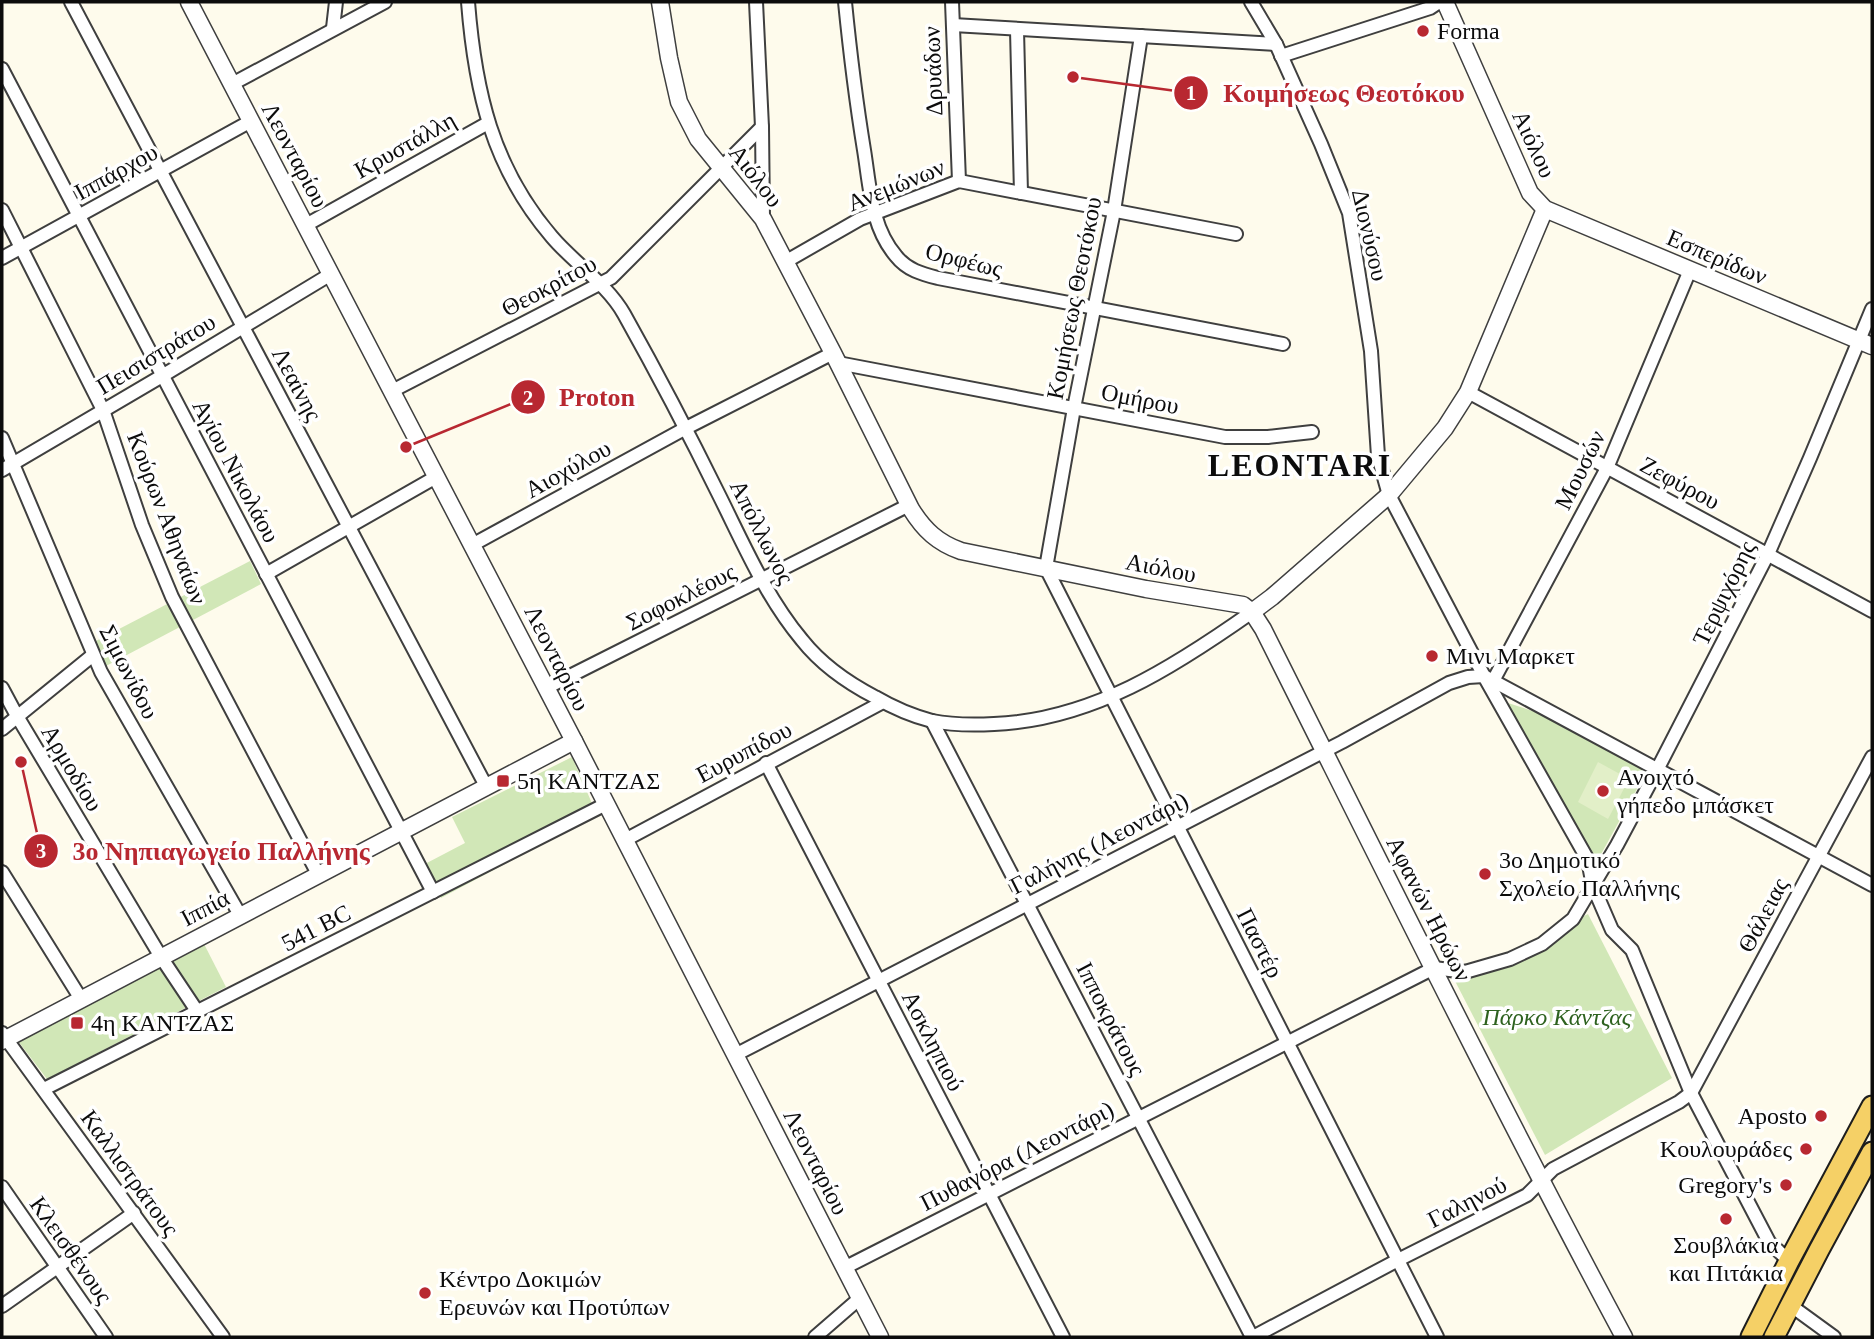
<svg xmlns="http://www.w3.org/2000/svg" width="1874" height="1339" font-family="Georgia,serif">
	<style>
		.green { fill: #d1e7b7 }
		.pitch { fill: #e2efc8 }
		.lines { fill: none; stroke-linecap: round; stroke-linejoin: round }
		.minor-casing { stroke: #3f3f3f; stroke-width: 16 }
		.tertiary-casing { stroke: #3f3f3f; stroke-width: 19 }
		.primary-casing { stroke: #1d1d1d; stroke-width: 23 }
		.minor { stroke: #fff; stroke-width: 12 }
		.tertiary { stroke: #fff; stroke-width: 16 }
		.primary { stroke: #f5d066; stroke-width: 19 }
		.poi-dot { fill: #b82831; stroke: #fff; stroke-width: 2.5 }
		.labels { text-anchor: middle; dominant-baseline: central; stroke-width: 7; stroke-linejoin: round; paint-order: stroke }
		.poi-label { font-size: 24px; fill: #0c0c0c; stroke: #fff; text-anchor: start }
		.street-label { font-size: 24px; fill: #0c0c0c; stroke: #fff }
		.park-label { font-size: 24px; font-style: italic; fill: #2e621f; stroke: #fff }
		.district-label { font-size: 32px; font-weight: bold; letter-spacing: 2px; fill: #0c0c0c; stroke: #fff }
		.leader { fill: none; stroke: #b82831; stroke-width: 2.5 }
		.callout-dot { fill: #b82831; stroke: #fff; stroke-width: 2.5 }
		.mark-label { font-size: 21px; text-anchor: middle; font-weight: bold; fill: #fff }
		.callout-label { font-size: 26px; text-anchor: middle; font-weight: bold; fill: #b82831; stroke: #fff; stroke-width: 7; stroke-linejoin: round; paint-order: stroke }
	</style>
	<rect width="100%" height="100%" fill="#fefbec"/>
	<g class="green">
		<path d="M250 561 261 584 106 666 94 642Z"/>
		<path d="M1508 703 1551 717 1648 769 1589 876Z"/>
		<path d="M572 757 597 815 441 898 423 865 465 843 452 817Z"/>
		<path d="M1588 914 1672 1078 1545 1155 1455 981Z"/>
		<path d="M203 942 226 987 47 1079 18 1041Z"/>
	</g>
	<path class="pitch" d="M1598 762 1629 779 1608 819 1578 802Z"/>
	<g class="lines">
		<g class="minor-casing">
			<g id="minor">
				<path d="M71 2 486 786"/>
				<path d="M468 2C475 91 492 167 552 237 574 263 607 284 624 314 657 373 689 434 719 495 744 545 766 597 802 640 821 664 848 683 875 697 892 707 913 716 932 721 952 725 974 725 994 724 1092 720 1174 667 1252 612"/>
				<path d="M756 2 762 127 763 219"/>
				<path d="M845 2C850 52 856 101 864 150 870 187 871 227 896 256 907 270 922 274 938 278L1283 344"/>
				<path d="M952 2 959 181"/>
				<path d="M1251 2 1276 44 1321 144 1349 213 1371 351 1378 456 1389 495 1484 676 1588 860 1593 886 1612 930 1632 950 1691 1093 1769 1242 1789 1261"/>
				<path d="M953 25 1276 44"/>
				<path d="M333 28 336 2"/>
				<path d="M1017 30 1021 193"/>
				<path d="M1141 36 1114 211 1074 408 1046 568 1437 1337"/>
				<path d="M1281 56 1430 8 1439 2"/>
				<path d="M2 69 433 892"/>
				<path d="M232 84 385 2"/>
				<path d="M2 210 103 410 142 525 172 597 318 874"/>
				<path d="M306 225 488 123"/>
				<path d="M2 258 251 121"/>
				<path d="M785 262 860 219 959 181 1236 234"/>
				<path d="M838 363 1225 437H1268L1312 432"/>
				<path d="M392 391 611 278 762 127"/>
				<path d="M1468 392 1872 611"/>
				<path d="M2 438 101 672 240 915"/>
				<path d="M2 470 162 376 331 274"/>
				<path d="M472 545 686 428 833 353"/>
				<path d="M266 574 436 477"/>
				<path d="M1493 681 1607 468 1690 270"/>
				<path d="M2 688 17 716 161 957 197 1011"/>
				<path d="M546 688 909 505"/>
				<path d="M932 721 1252 1337"/>
				<path d="M2 729 93 655"/>
				<path d="M766 763 1063 1337"/>
				<path d="M625 840 883 702"/>
				<path d="M2 872 81 999"/>
				<path d="M2 1033 223 1337"/>
				<path d="M735 1055 1342 742 1449 683 1468 677 1484 676 1872 885"/>
				<path d="M44 1089 606 804"/>
				<path d="M2 1187 106 1337"/>
				<path d="M844 1268 1434 968 1465 972 1510 959 1542 944 1573 919 1617 845 1657 770 1768 554 1810 458 1872 309"/>
				<path d="M1790 1305 1834 1337"/>
				<path d="M2 1306 134 1213"/>
				<path d="M815 1337 860 1298"/>
				<path d="M1253 1337 1398 1260 1527 1195 1553 1169 1679 1102 1691 1093 1872 757"/>
			</g>
		</g>
		<g class="tertiary-casing">
			<g id="tertiary">
				<path d="M189 2 574 741 880 1337"/>
				<path d="M660 2 669 58 679 102 698 139 763 219 833 353 911 509C924 530 938 543 961 551L1146 589 1243 605 1252 612 1263 629C1382 866 1499 1104 1624 1337"/>
				<path d="M1445 2 1530 193 1545 209 1872 346"/>
				<path d="M1252 612 1272 597 1389 495 1445 428 1468 392 1545 209"/>
				<path d="M2 1041 574 741"/>
			</g>
		</g>
		<g class="primary-casing">
			<g id="primary">
				<path d="M1751 1337 1789 1261 1872 1106"/>
				<path d="M1774 1337 1819 1250 1872 1152"/>
			</g>
		</g>
		<use href="#minor" class="minor"/>
		<use href="#tertiary" class="tertiary"/>
		<use href="#primary" class="primary"/>
	</g>
	<g class="poi-dot">
		<circle cx="1423" cy="31" r="7"/>
		<circle cx="1432" cy="656" r="7"/>
		<rect x="496" y="774" width="14" height="14" rx="3.5"/>
		<circle cx="1603" cy="791" r="7"/>
		<circle cx="1485" cy="874" r="7"/>
		<rect x="70" y="1016" width="14" height="14" rx="3.5"/>
		<circle cx="1821" cy="1116" r="7"/>
		<circle cx="1806" cy="1149" r="7"/>
		<circle cx="1786" cy="1185" r="7"/>
		<circle cx="1726" cy="1219" r="7"/>
		<circle cx="425" cy="1293" r="7"/>
	</g>
	<g class="labels">
		<g class="poi-label">
			<text x="1437" y="31">Forma</text>
			<text x="1446" y="656">Μινι Μαρκετ</text>
			<text x="1617" y="777">Ανοιχτό<tspan x="1617" dy="28">γήπεδο μπάσκετ</tspan></text>
			<text x="517" y="781">5η ΚΑΝΤΖΑΣ</text>
			<text x="1499" y="860">3ο Δημοτικό<tspan x="1499" dy="28">Σχολείο Παλλήνης</tspan></text>
			<text x="91" y="1023">4η ΚΑΝΤΖΑΣ</text>
			<text x="1807" y="1116" text-anchor="end">Aposto</text>
			<text x="1792" y="1149" text-anchor="end">Κουλουράδες</text>
			<text x="1772" y="1185" text-anchor="end">Gregory's</text>
			<text x="1726" y="1245" text-anchor="middle">Σουβλάκια<tspan x="1726" dy="28">και Πιτάκια</tspan></text>
			<text x="439" y="1279">Κέντρο Δοκιμών<tspan x="439" dy="28">Ερευνών και Προτύπων</tspan></text>
		</g>
		<g class="street-label">
			<text transform="translate(933 71) rotate(-92)">Δρυάδων</text>
			<text transform="translate(1534 144) rotate(65)">Αιόλου</text>
			<text transform="translate(405 145) rotate(-29)">Κρυστάλλη</text>
			<text transform="translate(295 155) rotate(62)">Λεονταρίου</text>
			<text transform="translate(116 172) rotate(-29)">Ιππάρχου</text>
			<text transform="translate(756 176) rotate(52)">Αιόλου</text>
			<text transform="translate(896 185) rotate(-22)">Ανεμώνων</text>
			<text transform="translate(1370 235) rotate(77)">Διονύσου</text>
			<text transform="translate(1717 257) rotate(23)">Εσπερίδων</text>
			<text transform="translate(964 260) rotate(14)">Ορφέως</text>
			<text transform="translate(549 286) rotate(-28)">Θεοκρίτου</text>
			<text transform="translate(1074 298) rotate(-79)">Κομήσεως Θεοτόκου</text>
			<text transform="translate(156 354) rotate(-31)">Πεισιστράτου</text>
			<text transform="translate(297 384) rotate(62)">Λεαίνης</text>
			<text transform="translate(1140 399) rotate(11)">Ομήρου</text>
			<text transform="translate(568 469) rotate(-29)">Αιοχύλου</text>
			<text transform="translate(1580 470) rotate(-64)">Μουσών</text>
			<text transform="translate(236 471) rotate(62)">Αγίου Νικολάου</text>
			<text transform="translate(1680 483) rotate(28)">Ζεφύρου</text>
			<text transform="translate(167 518) rotate(69)">Κούρων Αθηναίων</text>
			<text transform="translate(762 532) rotate(63)">Απόλλωνος</text>
			<text transform="translate(1161 568) rotate(11)">Αιόλου</text>
			<text transform="translate(1724 593) rotate(-64)">Τερψιχόρης</text>
			<text transform="translate(681 597) rotate(-27)">Σοφοκλέους</text>
			<text transform="translate(557 658) rotate(63)">Λεονταρίου</text>
			<text transform="translate(129 672) rotate(63)">Σιμωνίδου</text>
			<text transform="translate(744 752) rotate(-28)">Ευρυπίδου</text>
			<text transform="translate(72 768) rotate(59)">Αρμοδίου</text>
			<text transform="translate(1099 843) rotate(-27)">Γαλήνης (Λεοντάρι)</text>
			<text transform="translate(205 908) rotate(-28)">Ιππία</text>
			<text transform="translate(1429 909) rotate(63)">Αφανών Ηρώων</text>
			<text transform="translate(1763 915) rotate(-62)">Θάλειας</text>
			<text transform="translate(316 928) rotate(-27)">541 BC</text>
			<text transform="translate(1260 943) rotate(63)">Παστέρ</text>
			<text transform="translate(1111 1019) rotate(63)">Ιπποκράτους</text>
			<text transform="translate(933 1041) rotate(63)">Ασκληπιού</text>
			<text transform="translate(1017 1156) rotate(-27)">Πυθαγόρα (Λεοντάρι)</text>
			<text transform="translate(816 1162) rotate(63)">Λεονταρίου</text>
			<text transform="translate(130 1173) rotate(54)">Καλλιστράτους</text>
			<text transform="translate(1467 1202) rotate(-27)">Γαληνού</text>
			<text transform="translate(71 1250) rotate(55)">Κλεισθένους</text>
		</g>
		<g class="park-label">
			<text x="1557" y="1017">Πάρκο Κάντζας</text>
		</g>
		<g class="district-label">
			<text x="1300" y="465">LEONTARI</text>
		</g>
	</g>
	<path class="leader" d="M1073 77L1191 93M406 447L528 397M21 762L41 851"/>
	<g class="callout-dot">
		<circle cx="1073" cy="77" r="7"/>
		<circle cx="406" cy="447" r="7"/>
		<circle cx="21" cy="762" r="7"/>
		<circle cx="1191" cy="93" r="18"/>
		<circle cx="528" cy="397" r="18"/>
		<circle cx="41" cy="851" r="18"/>
	</g>
	<g class="mark-label">
		<text x="1191" y="100">1</text>
		<text x="528" y="405">2</text>
		<text x="41" y="858">3</text>
	</g>
	<g class="callout-label">
		<text x="1344" y="102">Κοιμήσεως Θεοτόκου</text>
		<text x="597" y="406">Proton</text>
		<text x="221" y="860">3ο Νηπιαγωγείο Παλλήνης</text>
	</g>
	<rect width="1874" height="1339" fill="none" stroke="#0c0c0c" stroke-width="7"/>
</svg>
